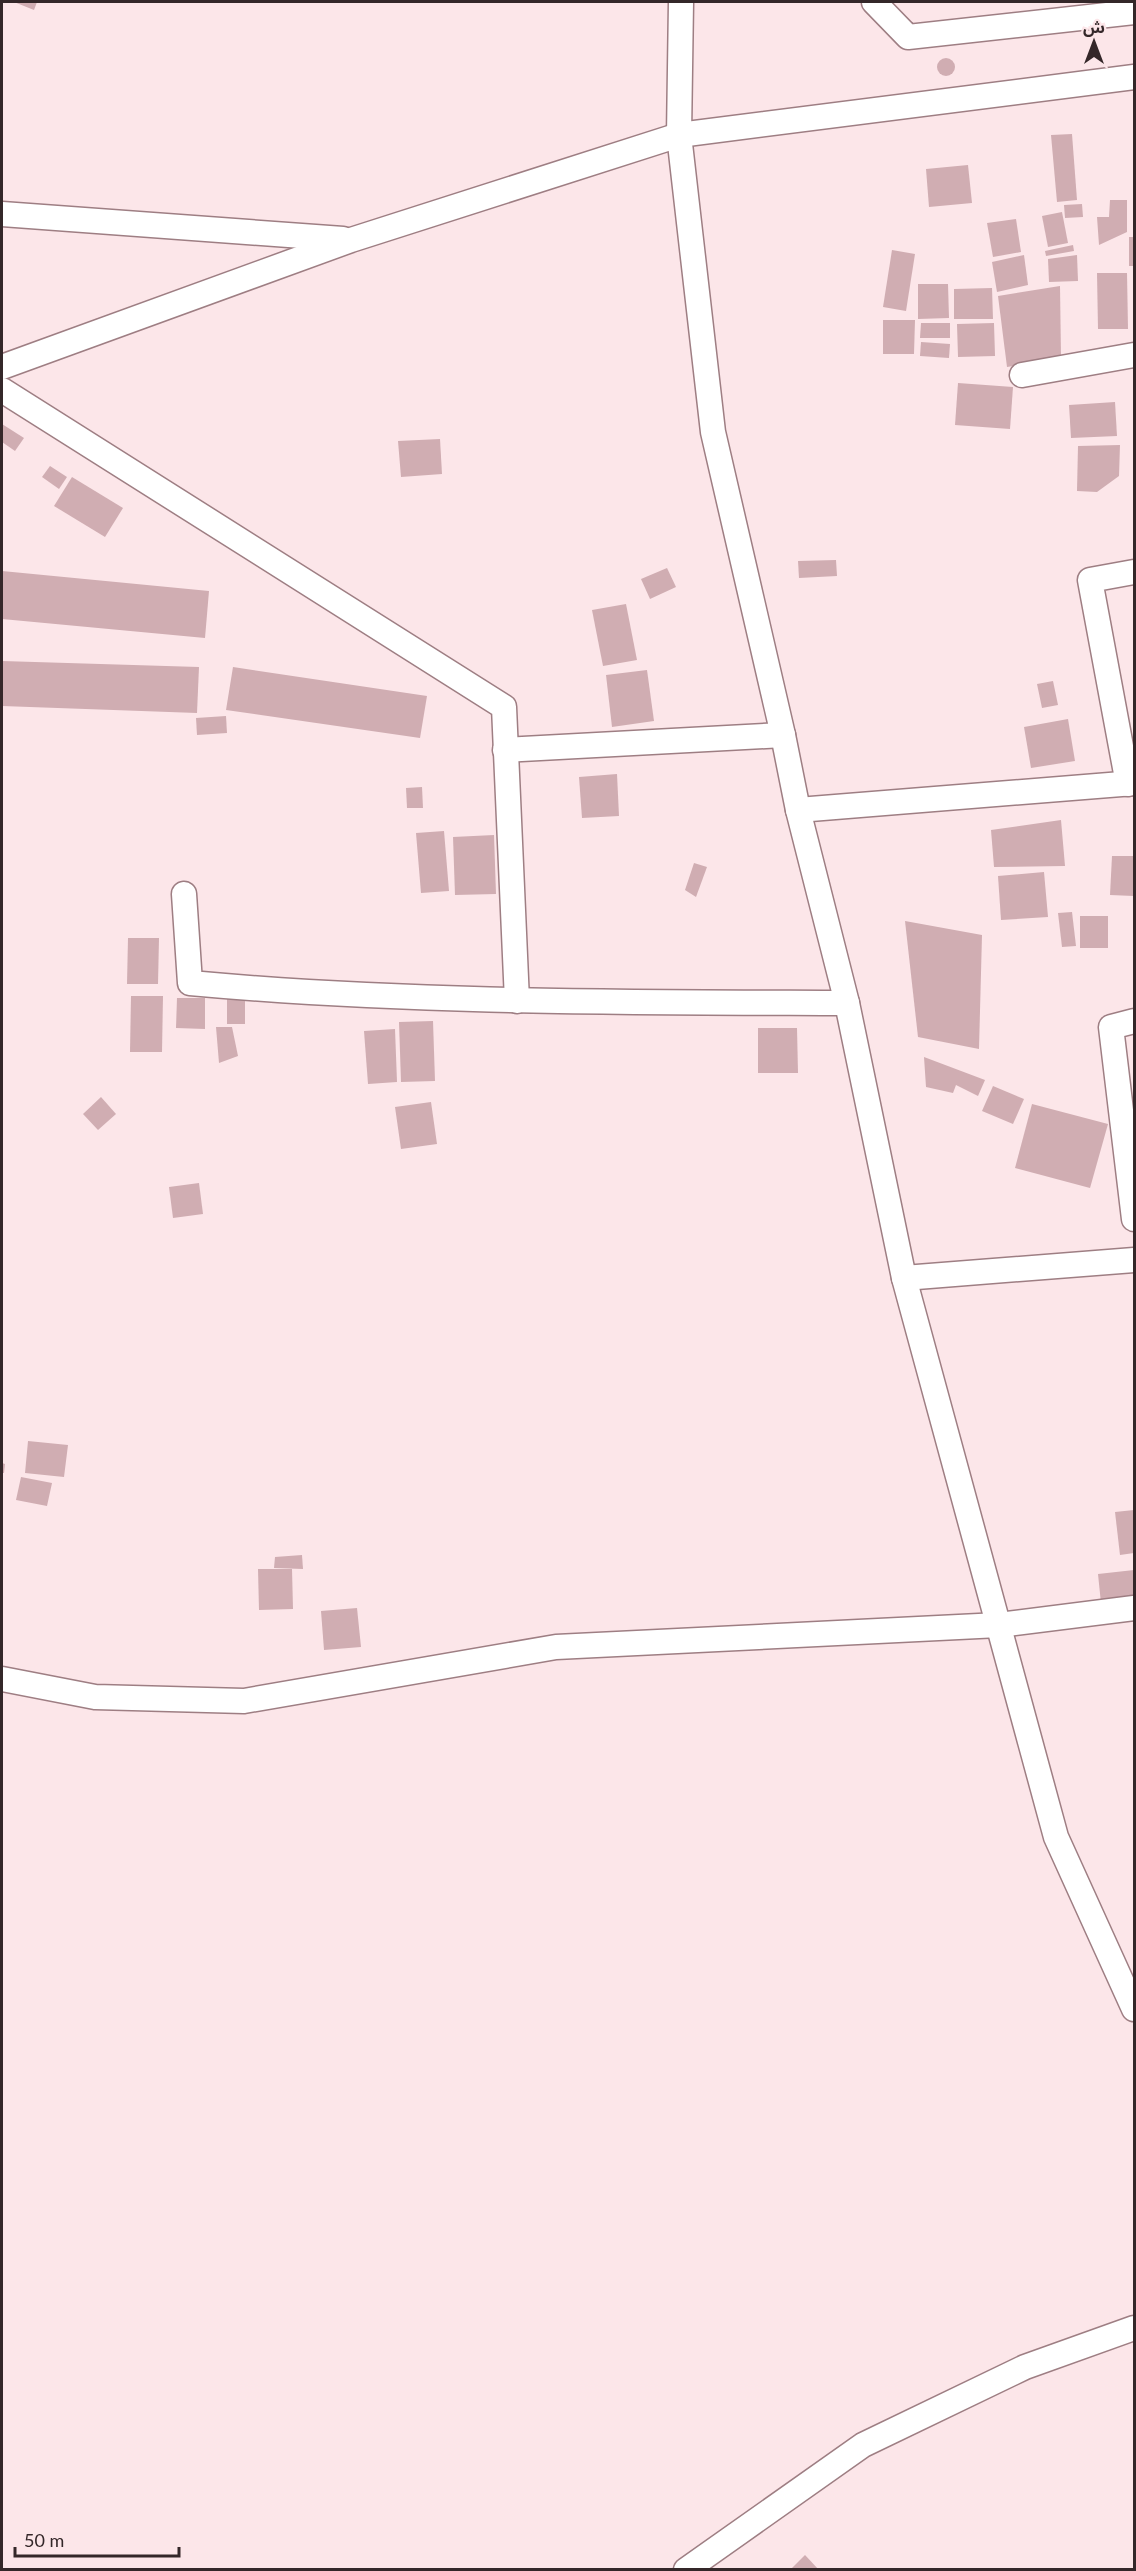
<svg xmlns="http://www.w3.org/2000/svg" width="1136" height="2571" font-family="Lato,'Noto Sans Arabic',sans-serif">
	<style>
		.building { fill: #d0adb2 }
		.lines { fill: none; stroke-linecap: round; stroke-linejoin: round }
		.minor-casing { stroke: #9e7e83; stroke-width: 27 }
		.minor { stroke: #fff; stroke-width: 24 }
	</style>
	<rect width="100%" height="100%" fill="#fce6e9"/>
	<g class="building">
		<path d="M14 2H37L34 10Z"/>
		<circle cx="946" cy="67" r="9"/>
		<path d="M1072 134 1077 200 1057 202 1051 135Z"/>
		<path d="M968 165 972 203 929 207 926 169Z"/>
		<path d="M1110 200H1127V232L1099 245 1097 217H1109Z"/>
		<path d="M1082 204 1083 217 1065 218 1064 205Z"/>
		<path d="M1062 212 1068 243 1048 247 1042 216Z"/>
		<path d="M1016 219 1021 252 993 257 987 223Z"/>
		<rect x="1129" y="237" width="5" height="29"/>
		<path d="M1073 245 1074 251 1046 256 1045 251Z"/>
		<path d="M892 250 915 254 906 311 883 307Z"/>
		<path d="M1024 255 1028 285 997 292 992 262Z"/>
		<path d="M1077 255 1078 281 1049 282 1048 259Z"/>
		<path d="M1097 273H1127L1128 329H1098Z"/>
		<path d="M918 284H948L949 318 918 319Z"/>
		<path d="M1060 286 1061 358 1007 367 998 296Z"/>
		<path d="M992 288 993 319H954V289Z"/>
		<path d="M883 320H915L914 354H883Z"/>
		<path d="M921 323H950V338H920Z"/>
		<path d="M994 323 995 356 958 357 957 324Z"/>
		<path d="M921 342 950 344 949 358 920 356Z"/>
		<path d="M958 383 1013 387 1010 429 955 425Z"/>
		<path d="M1115 402 1117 436 1071 438 1069 405Z"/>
		<path d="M2 424 24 438 15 451 2 442Z"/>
		<path d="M440 439 442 474 401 477 398 441Z"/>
		<path d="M1120 445 1119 476 1097 492 1077 491 1078 446Z"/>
		<path d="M50 466 67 477 59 489 42 477Z"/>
		<path d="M72 477 123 508 105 537 54 506Z"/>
		<path d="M836 560 837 576 799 578 798 561Z"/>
		<path d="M667 568 676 587 650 599 641 579Z"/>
		<path d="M2 571 209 591 205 638 2 619Z"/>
		<path d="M626 604 637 660 603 666 592 610Z"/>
		<path d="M2 661 199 667 197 713 2 706Z"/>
		<path d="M233 667 427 696 420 738 226 710Z"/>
		<path d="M647 670 654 721 612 727 606 675Z"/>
		<path d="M1053 681 1058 705 1042 708 1037 684Z"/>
		<path d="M226 716 227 733 197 735 196 718Z"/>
		<path d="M1068 719 1075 761 1031 768 1024 727Z"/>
		<path d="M617 774 619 816 582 818 579 777Z"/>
		<path d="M422 787 423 808H407L406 788Z"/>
		<path d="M1061 820 1065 866 994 867 991 830Z"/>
		<path d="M444 831 449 891 421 893 416 833Z"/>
		<path d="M494 835 496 894 455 895 453 837Z"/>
		<path d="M1112 856H1134V896L1110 895Z"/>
		<path d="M694 863 707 867 696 897 685 890Z"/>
		<path d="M1044 872 1048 917 1001 920 998 876Z"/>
		<path d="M1072 912 1076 946 1062 947 1058 913Z"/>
		<rect x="1080" y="916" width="28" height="32"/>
		<path d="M905 921 982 935 979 1049 918 1037Z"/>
		<path d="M128 938H159L158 984H127Z"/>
		<path d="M131 996H163L162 1052H130Z"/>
		<path d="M177 998H205V1029L176 1028Z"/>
		<rect x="227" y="999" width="18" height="25"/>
		<path d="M433 1021 435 1081 401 1082 399 1022Z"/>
		<path d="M216 1027H232L238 1056 219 1063Z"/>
		<path d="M758 1028H797L798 1073H758Z"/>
		<path d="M395 1029 397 1082 368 1084 364 1031Z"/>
		<path d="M924 1057 985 1080 978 1096 956 1085 953 1093 926 1087Z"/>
		<path d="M993 1086 1024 1099 1013 1124 982 1111Z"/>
		<path d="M101 1097 116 1114 98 1130 83 1114Z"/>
		<path d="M431 1102 437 1144 401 1149 395 1107Z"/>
		<path d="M1032 1104 1108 1124 1090 1188 1015 1168Z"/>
		<path d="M199 1183 203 1214 173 1218 169 1187Z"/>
		<path d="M28 1441 68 1445 64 1477 25 1473Z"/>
		<path d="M2 1463 5 1464 4 1473H2Z"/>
		<path d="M21 1477 52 1483 47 1506 16 1500Z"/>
		<path d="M1134 1510V1553L1120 1555 1115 1512Z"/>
		<path d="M302 1555 303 1569 274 1568 275 1557Z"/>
		<path d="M258 1569H292L293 1609 259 1610Z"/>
		<path d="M1134 1570V1609L1102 1613 1098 1574Z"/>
		<path d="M357 1608 361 1647 324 1650 321 1611Z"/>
		<path d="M805 2555 819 2570H790Z"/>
	</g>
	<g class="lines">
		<g class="minor-casing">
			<g id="minor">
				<path d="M681 2 679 135 713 432 783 735 798 810 847 1003 904 1278 1056 1837 1134 2009"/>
				<path d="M874 2 908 37 1134 12"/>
				<path d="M2 214 343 239"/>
				<path d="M2 367 351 240 679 135 1134 77"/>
				<path d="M1022 375 1134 355"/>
				<path d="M2 390 504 707 517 1001"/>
				<path d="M505 750 783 735"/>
				<path d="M1128 784 1090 580 1134 572"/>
				<path d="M798 810 1134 783"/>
				<path d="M184 894 190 983C408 1003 628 1002 847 1003"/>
				<path d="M1134 1021 1111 1027 1134 1219"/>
				<path d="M904 1278 1134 1260"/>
				<path d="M2 1679 95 1697 244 1701 556 1647 999 1625 1134 1608"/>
				<path d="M686 2570 863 2445 1025 2367 1134 2328"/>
			</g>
		</g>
		<use href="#minor" class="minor"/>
	</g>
	<rect width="1136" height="2571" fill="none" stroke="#342729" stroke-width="6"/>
	<g transform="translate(1094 42)" stroke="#fce6e9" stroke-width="4.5" paint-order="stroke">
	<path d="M0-4.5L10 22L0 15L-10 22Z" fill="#342729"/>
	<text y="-9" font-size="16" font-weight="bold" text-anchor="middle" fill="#342729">ش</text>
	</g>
	<path d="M15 2547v9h164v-9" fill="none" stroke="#342729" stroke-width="3"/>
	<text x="24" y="2547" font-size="18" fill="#342729" stroke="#fce6e9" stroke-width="4.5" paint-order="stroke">50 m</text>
</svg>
